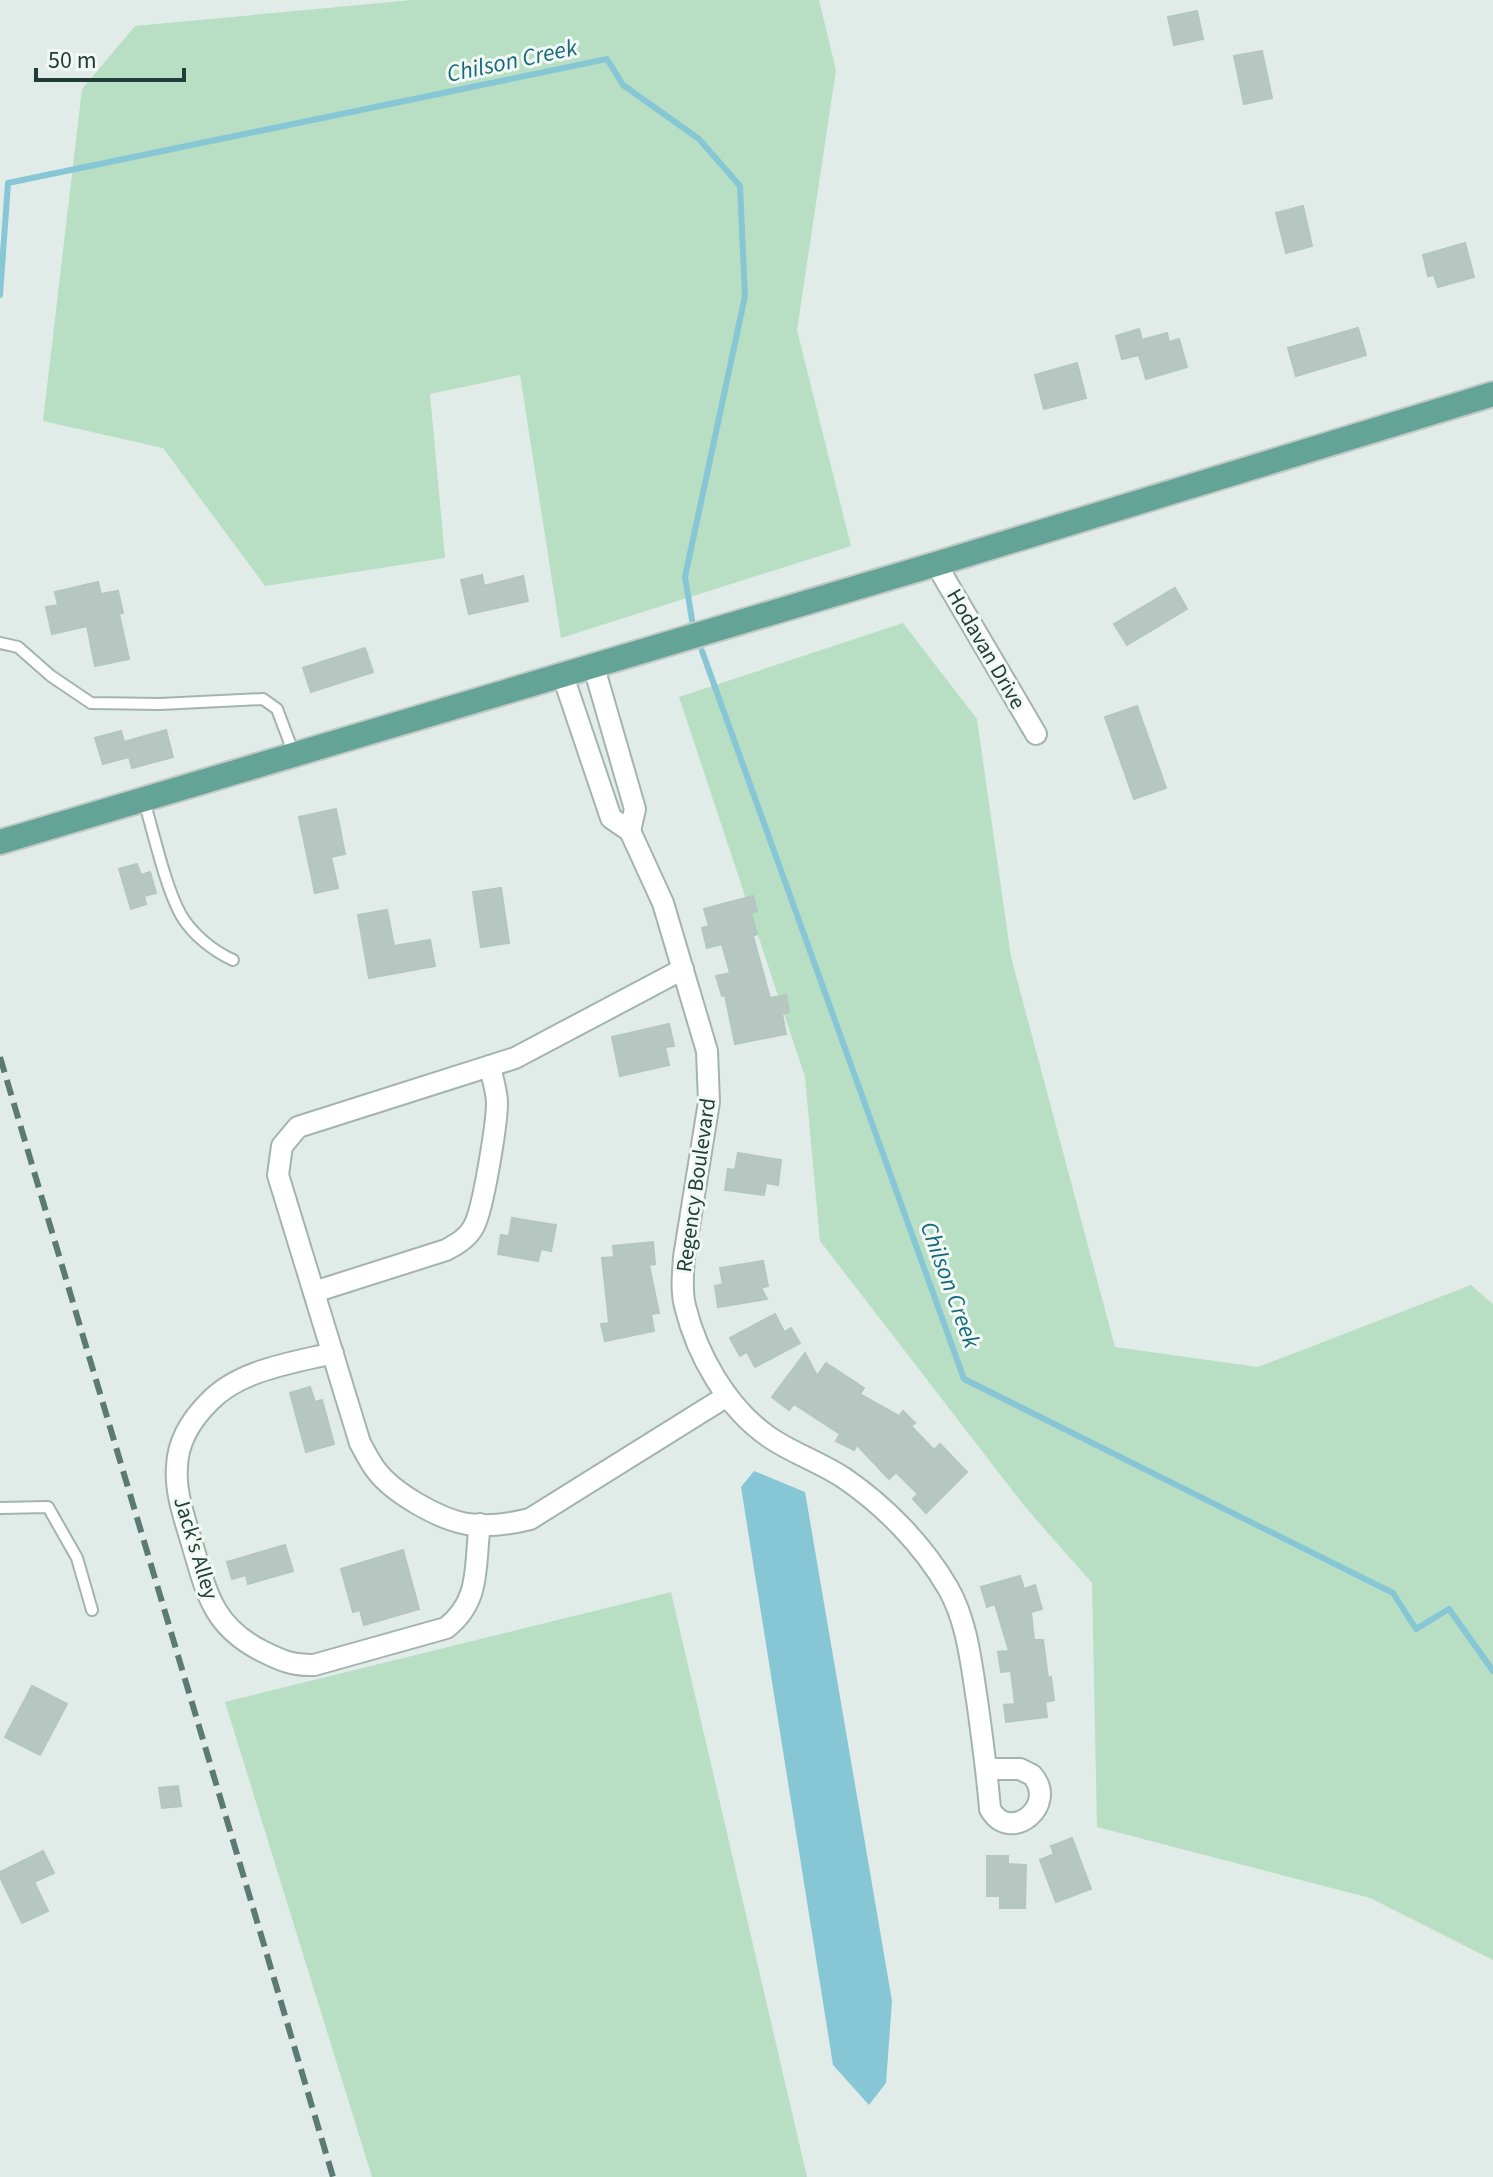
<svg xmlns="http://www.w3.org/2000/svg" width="1493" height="2177" font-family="'Source Sans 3',sans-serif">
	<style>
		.green { fill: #b8dfc4 }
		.water { fill: #86c6d5 }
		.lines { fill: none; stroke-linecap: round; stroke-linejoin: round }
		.stream { stroke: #86c6d5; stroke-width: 6 }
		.building { fill: #b6c7c1; stroke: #b3c6bf; stroke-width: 2 }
		.service-casing { stroke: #a3b4af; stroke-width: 14 }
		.minor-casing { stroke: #a3b4af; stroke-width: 24 }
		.primary-casing { stroke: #c1c9c7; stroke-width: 28 }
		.service { stroke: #fff; stroke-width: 10 }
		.minor { stroke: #fff; stroke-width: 20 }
		.primary { stroke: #63a496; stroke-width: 24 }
		.rail { stroke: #5b7a72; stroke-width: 6; stroke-dasharray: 16 8; stroke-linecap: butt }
		.labels { text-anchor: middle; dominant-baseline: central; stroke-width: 6; stroke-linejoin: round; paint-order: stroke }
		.street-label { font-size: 22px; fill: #203e37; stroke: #f2f9f5 }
		.water-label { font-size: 24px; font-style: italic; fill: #17697d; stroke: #f2f9f5 }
	</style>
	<rect width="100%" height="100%" fill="#e1ece8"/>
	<g class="green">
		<path d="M412 0H819L836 70 797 330 851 546 561 638 520 375 430 394 445 558 265 586 163 448 43 421 82 89 135 26Z"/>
		<path d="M903 623 977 719 1011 957 1115 1347 1258 1367 1471 1285 1493 1304V1960L1370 1898 1097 1827 1092 1583 1026 1508 820 1241 805 1077 679 697Z"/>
		<path d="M671 1592 807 2177H372L225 1702Z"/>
	</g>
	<path class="water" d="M754 1471 805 1492 892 2001 886 2083 869 2105 833 2065 741 1487Z"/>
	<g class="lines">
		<g class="stream">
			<path d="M0 295 8 183 607 59 623 85 699 139 740 186 745 296 685 577 693 626"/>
			<path d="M702 651 964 1379 1393 1593 1416 1629 1449 1609 1493 1671"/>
		</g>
	</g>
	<g class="building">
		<path d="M1197 11 1203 39 1174 45 1168 17Z"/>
		<path d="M1262 51 1272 98 1244 104 1234 56Z"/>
		<path d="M1303 206 1312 246 1286 253 1276 213Z"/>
		<path d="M1465 243 1474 277 1438 287 1434 275 1428 276 1423 255Z"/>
		<path d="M1358 328 1366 355 1296 376 1288 348Z"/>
		<path d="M1139 329 1142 340 1167 333 1169 342 1179 339 1187 367 1146 379 1139 355 1122 359 1116 336Z"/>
		<path d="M1077 363 1086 398 1044 409 1035 375Z"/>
		<path d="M482 575 484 586 523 576 528 601 469 614 461 580Z"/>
		<path d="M98 582 101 594 118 591 123 613 119 614 129 659 95 666 87 626 52 634 46 607 58 605 55 592Z"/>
		<path d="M1175 588 1187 609 1127 645 1114 624Z"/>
		<path d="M365 648 373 672 311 692 303 668Z"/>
		<path d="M1137 706 1166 788 1134 799 1105 717Z"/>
		<path d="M166 730 173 757 132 768 129 757 103 764 95 738 121 731 124 742Z"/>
		<path d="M336 809 345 854 331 857 338 888 315 893 299 817Z"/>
		<path d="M137 864 141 875 150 872 156 893 144 896 146 904 131 909 119 869Z"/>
		<path d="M501 888 509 943 481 947 473 892Z"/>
		<path d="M753 896 757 911 751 913 757 934 753 936 770 998 786 995 789 1012 782 1014 786 1034 735 1044 725 995 722 996 716 976 730 973 722 944 707 948 702 928 709 926 704 909Z"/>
		<path d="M387 910 394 946 430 940 435 966 369 978 358 915Z"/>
		<path d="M669 1024 674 1046 665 1047 669 1065 620 1076 612 1037Z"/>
		<path d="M738 1153 781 1160 778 1185 766 1183 764 1195 725 1190 728 1169 735 1170Z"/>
		<path d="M512 1218 556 1225 551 1251 541 1249 538 1261 498 1254 501 1235 509 1236Z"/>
		<path d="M653 1242 655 1264 649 1265 659 1313 651 1314 654 1331 605 1341 601 1324 609 1323 602 1258 614 1257 613 1246Z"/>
		<path d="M763 1261 768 1286 761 1288 767 1299 718 1307 715 1286 723 1284 720 1268Z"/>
		<path d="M775 1314 784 1332 791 1328 800 1343 755 1367 747 1352 740 1356 730 1338Z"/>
		<path d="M805 1353 817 1376 826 1363 864 1388 860 1394 899 1416 903 1411 915 1423 911 1426 934 1450 940 1444 967 1472 926 1513 913 1499 918 1494 896 1472 889 1479 857 1445 854 1450 836 1441 840 1434 794 1404 789 1410 772 1397Z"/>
		<path d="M310 1387 315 1402 322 1400 334 1444 306 1452 290 1393Z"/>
		<path d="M285 1545 293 1571 248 1584 246 1575 232 1579 227 1562Z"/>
		<path d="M403 1550 419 1609 364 1625 360 1610 353 1612 341 1569Z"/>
		<path d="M1020 1576 1024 1589 1035 1585 1042 1609 1031 1612 1034 1640H1043L1048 1678 1051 1677 1054 1700 1045 1702 1047 1717 1006 1722 1004 1705 1015 1704 1011 1671 1001 1672 998 1652 1009 1651 995 1604 987 1607 981 1587Z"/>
		<path d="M32 1686 67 1704 40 1755 5 1737Z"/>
		<path d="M178 1786 181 1806 162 1808 159 1788Z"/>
		<path d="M1072 1838 1091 1889 1056 1902 1040 1860 1054 1854 1051 1846Z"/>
		<path d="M43 1851 54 1873 34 1882 48 1911 22 1923 0 1877V1872Z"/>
		<path d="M987 1856H1008V1864L1026 1865 1025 1908H1000V1896H987Z"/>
	</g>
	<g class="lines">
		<g class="service-casing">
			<g id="service">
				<path d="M0 643 18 647 51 676 91 703 160 704 263 699 277 709 294 754"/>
				<path d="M144 801C154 834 165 886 181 915 192 934 213 951 233 960"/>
				<path d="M0 1508 48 1507 77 1558 92 1610"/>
			</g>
		</g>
		<g class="minor-casing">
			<g id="minor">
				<path d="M936 564 1036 734"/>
				<path d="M562 673 611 818 630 831 635 809 593 664"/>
				<path d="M630 831 663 903 707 1051 709 1102 684 1257C683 1273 681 1290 685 1306 697 1355 727 1408 769 1437 792 1453 820 1462 844 1478 885 1506 923 1545 948 1588 967 1621 971 1662 977 1700 982 1736 987 1772 990 1809 1010 1845 1059 1805 1032 1775L1020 1769H987"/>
				<path d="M683 969 515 1058 298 1127 282 1146 278 1175 360 1443C365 1452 370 1462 376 1470 393 1493 439 1519 467 1524 488 1527 510 1524 530 1519L727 1396"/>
				<path d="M314 1292 446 1250C457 1244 468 1238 474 1226 483 1210 497 1123 497 1103 497 1091 492 1078 490 1066"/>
				<path d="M333 1353C292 1363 239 1370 209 1402 192 1419 178 1441 177 1466 175 1490 183 1514 190 1537 206 1589 210 1625 262 1651 280 1660 293 1666 314 1665L446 1628C482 1600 474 1565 480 1524"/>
			</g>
		</g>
		<g class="primary-casing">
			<path id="primary" d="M0 842 936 564 1493 394"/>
		</g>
		<use href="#service" class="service"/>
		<use href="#minor" class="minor"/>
		<use href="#primary" class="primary"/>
		<path class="rail" d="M0 1057 333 2177"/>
	</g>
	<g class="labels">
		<g class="street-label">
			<text transform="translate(986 649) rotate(60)">Hodavan Drive</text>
			<text transform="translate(696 1185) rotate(-82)">Regency Boulevard</text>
			<text transform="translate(196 1548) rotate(73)">Jack's Alley</text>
		</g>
		<g class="water-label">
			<text transform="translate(512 61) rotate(-12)">Chilson Creek</text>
			<text transform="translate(950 1285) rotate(70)">Chilson Creek</text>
		</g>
	</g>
	<path d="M36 68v12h148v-12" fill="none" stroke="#203e37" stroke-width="4"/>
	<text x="48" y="68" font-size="24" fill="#203e37" stroke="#f2f9f5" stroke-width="6" paint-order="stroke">50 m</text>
</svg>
